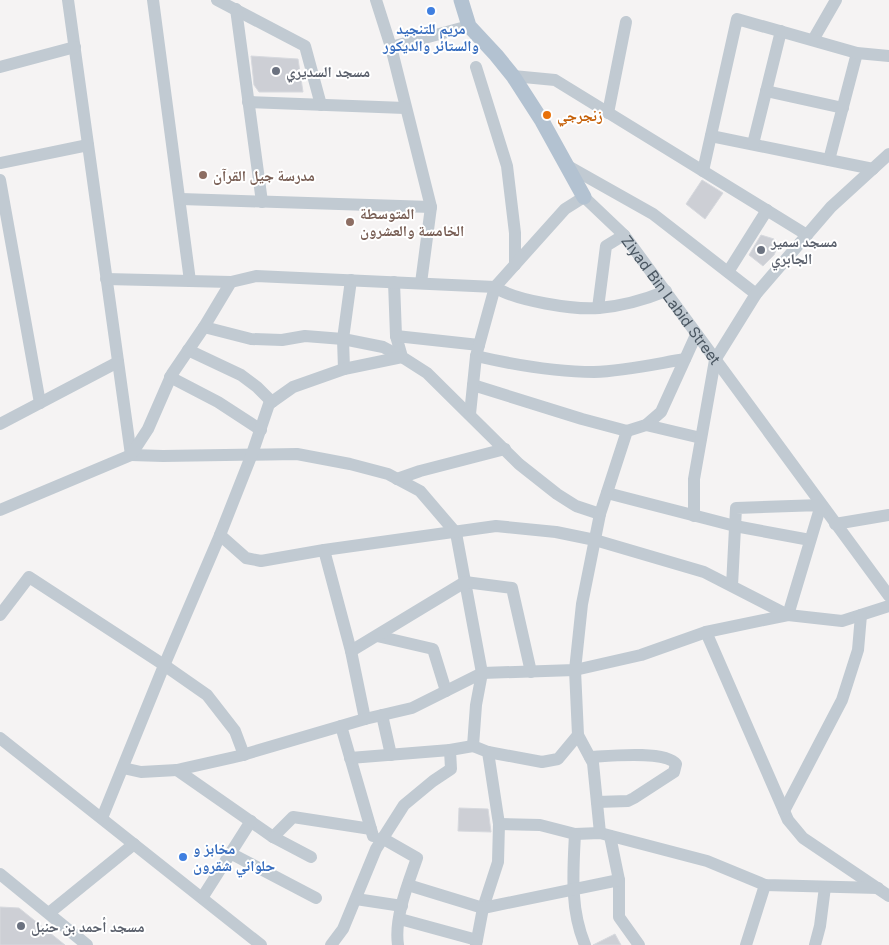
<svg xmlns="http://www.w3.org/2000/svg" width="889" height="945" font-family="Inter,'Noto Naskh Arabic',sans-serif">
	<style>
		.building { fill: #cdcfd5; stroke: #d7d9de }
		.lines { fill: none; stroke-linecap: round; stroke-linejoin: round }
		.minor { stroke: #c1cad2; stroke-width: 12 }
		.major { stroke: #b3c2d1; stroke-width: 15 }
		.shop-dot { fill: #3f7fe0; stroke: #fff; stroke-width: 2 }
		.worship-dot { fill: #6b7280; stroke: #fff; stroke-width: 2 }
		.food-dot { fill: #e8710a; stroke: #fff; stroke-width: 2 }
		.education-dot { fill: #8d6e63; stroke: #fff; stroke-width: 2 }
		.labels { text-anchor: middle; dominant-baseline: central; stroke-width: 4; stroke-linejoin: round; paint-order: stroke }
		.shop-label { font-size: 15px; font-weight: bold; fill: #366cbe; stroke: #fff }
		.worship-label { font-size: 15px; font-weight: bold; fill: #5b616d; stroke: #fff; text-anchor: start }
		.food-label { font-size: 15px; font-weight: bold; fill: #c56008; stroke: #fff; text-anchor: start }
		.education-label { font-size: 15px; font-weight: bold; fill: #785e54; stroke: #fff; text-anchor: start }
		.street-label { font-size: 15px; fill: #4a5661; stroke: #fff }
	</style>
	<rect width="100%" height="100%" fill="#f5f3f3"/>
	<g class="building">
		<path d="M251 56 298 59 303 92H259L254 85Z"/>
		<path d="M702 180 723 193 705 219 686 204Z"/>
		<path d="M761 235 774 239 776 242 777 248 774 255 763 266 749 255Z"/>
		<path d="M459 808 488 809 491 832 458 831Z"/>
		<path d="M0 907 19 908 65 945H0Z"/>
		<path d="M615 934 621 945H593Z"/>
	</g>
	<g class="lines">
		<g class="minor">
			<path d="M68 0 131 455 163 456 297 454 350 464 388 474 420 491 456 533 482 673 476 705 473 746 488 752 499 824 498 862 483 908 476 945"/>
			<path d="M153 0 190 281"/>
			<path d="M217 0 305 46 321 105"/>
			<path d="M376 0 391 47 431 207 421 283"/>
			<path d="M236 9 262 202"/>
			<path d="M813 40 836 0"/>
			<path d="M391 47 469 26"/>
			<path d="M0 67 75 47"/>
			<path d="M476 67 507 166 515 233V265"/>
			<path d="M513 76 555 80 807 235"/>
			<path d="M766 91 843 108"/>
			<path d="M248 102 405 108"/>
			<path d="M608 113 626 22"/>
			<path d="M711 136 873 169"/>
			<path d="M753 144 781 31"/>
			<path d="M829 160 857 53"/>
			<path d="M0 163 88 145"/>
			<path d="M566 165 653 214 756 294"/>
			<path d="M703 171 737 19 857 53 889 56"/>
			<path d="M0 180 40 403"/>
			<path d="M181 199 431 207"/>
			<path d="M728 272 767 210"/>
			<path d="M106 279 231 282"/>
			<path d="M394 282 396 336 402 357 427 373 519 464 557 494 576 506 600 514"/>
			<path d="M598 308 606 246 624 235"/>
			<path d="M204 327 251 339 282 340 305 336 343 339 383 347 402 357"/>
			<path d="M396 336 479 345"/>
			<path d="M188 350 241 375 257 387 272 402"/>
			<path d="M476 356C515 365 553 372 594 372 624 371 655 364 685 359"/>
			<path d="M344 369 343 339 351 280"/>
			<path d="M170 377 218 402 261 430"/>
			<path d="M473 385 582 419 627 431 646 425 661 412 696 335"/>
			<path d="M470 414 476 356 495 287C515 301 575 310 599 308 622 306 644 300 666 291"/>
			<path d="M0 424 118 362"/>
			<path d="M646 425 701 438"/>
			<path d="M397 479 420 471 505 449"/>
			<path d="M607 493 735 526 810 540"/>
			<path id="s1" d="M0 510 131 455 148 429 172 374 204 327 231 282 256 276 495 287 565 209 584 197 624 235 889 596"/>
			<path d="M694 516V479L715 360 756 294 831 207 889 154"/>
			<path d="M835 524 889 515"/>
			<path d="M220 535 246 558 261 561 324 550 496 526 556 532 595 540 704 572 788 615 821 505 736 508 732 586"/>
			<path d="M324 550 351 651 365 719"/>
			<path d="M0 615 29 577 164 665 207 695 235 731 244 755"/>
			<path d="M706 632 788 820 803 838 889 896"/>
			<path d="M377 636 433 649 446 691"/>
			<path d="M351 651 465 582 512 588 531 672"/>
			<path d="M382 715 391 755"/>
			<path d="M341 726 373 836"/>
			<path d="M0 738 261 945"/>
			<path d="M488 752 542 762 558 759 578 735"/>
			<path d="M590 757C608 756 665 750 676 764L674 772 634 798 628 801 597 802"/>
			<path d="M350 758 450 750"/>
			<path d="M123 768 141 772 177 770 239 756 365 719 412 708 482 673 575 670 641 655 706 632 788 615 842 621 889 606"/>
			<path d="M177 770 273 837 293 817 371 829"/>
			<path d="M784 811 842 700 858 650 861 615"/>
			<path d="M102 818 163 668 220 535 252 454 269 404 293 387 344 369 402 357"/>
			<path d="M499 824 540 825 575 834 600 833 707 861 765 885 878 888"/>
			<path d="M600 833 593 763 578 735 575 670 582 604 600 514 627 431"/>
			<path d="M575 834C573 872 570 909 585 945"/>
			<path d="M610 836 619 880V917L639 945"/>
			<path d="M273 837 311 857"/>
			<path d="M382 838 417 858C408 884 394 918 398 945"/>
			<path d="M230 853 316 898"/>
			<path d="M0 874 87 945"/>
			<path d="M408 885 483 908 619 880"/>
			<path d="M202 898 251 821"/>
			<path d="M356 899 402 906"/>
			<path d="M49 913 134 844"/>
			<path d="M400 919 477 940"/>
			<path d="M331 945 343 929 376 849 404 805 433 781 451 769 450 750 473 746"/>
			<path d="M746 945 765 885"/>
			<path d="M815 945 820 926 825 887"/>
		</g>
		<path class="major" d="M461 0 469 26 496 55 513 76 542 121 584 197"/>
	</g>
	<g class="shop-dot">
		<circle cx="431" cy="11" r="5"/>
		<circle cx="183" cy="857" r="5"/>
	</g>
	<g class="worship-dot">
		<circle cx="276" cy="71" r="5"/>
		<circle cx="761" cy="250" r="5"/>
		<circle cx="21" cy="926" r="5"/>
	</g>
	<circle class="food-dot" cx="547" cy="115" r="5"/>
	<g class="education-dot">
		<circle cx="203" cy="175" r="5"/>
		<circle cx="350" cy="222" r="5"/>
	</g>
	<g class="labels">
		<g class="shop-label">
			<text x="431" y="28">مريم للتنجيد<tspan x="431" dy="17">والستائر والديكور</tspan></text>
			<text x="193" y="848" text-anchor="start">مخابز و<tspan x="193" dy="17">حلواني شقرون</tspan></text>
		</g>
		<g class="worship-label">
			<text x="286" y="71">مسجد السديري</text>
			<text x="771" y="241">مسجد سمير<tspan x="771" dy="17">الجابري</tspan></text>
			<text x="31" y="926">مسجد أحمد بن حنبل</text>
		</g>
		<g class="food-label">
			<text x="557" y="115">زنجرجي</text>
		</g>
		<g class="education-label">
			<text x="213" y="175">مدرسة جيل القرآن</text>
			<text x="360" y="213">المتوسطة<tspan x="360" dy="17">الخامسة والعشرون</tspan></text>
		</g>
		<g class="street-label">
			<text stroke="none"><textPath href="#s1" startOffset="870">Ziyad Bin Labid Street</textPath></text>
		</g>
	</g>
</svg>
